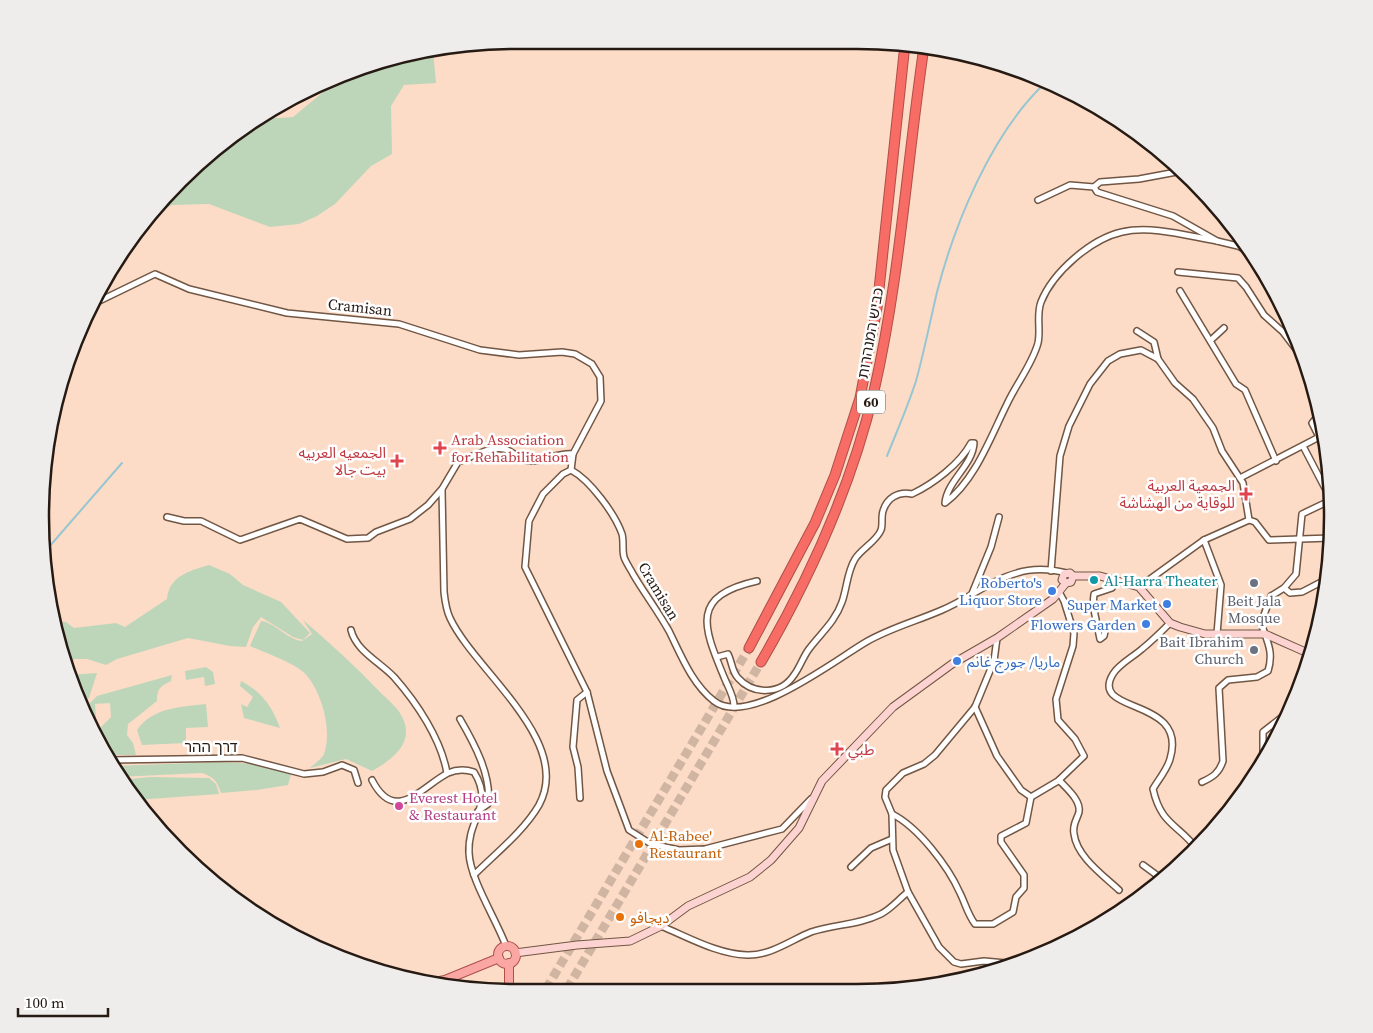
<svg xmlns="http://www.w3.org/2000/svg" width="1373" height="1033" font-family="'Source Serif 4','Noto Sans Arabic','Noto Sans Hebrew',serif">
	<style>
		.green { fill: #bdd6ba }
		.lines { fill: none; stroke-linecap: round; stroke-linejoin: round }
		.stream { stroke: #96c6d2; stroke-width: 2 }
		.highway-tunnel { stroke: #d1b5a3; stroke-width: 9; stroke-dasharray: 9 4.5; stroke-linecap: butt }
		.street-casing { stroke: #715644; stroke-width: 8 }
		.secondary-casing { stroke: #715644; stroke-width: 9 }
		.primary-casing { stroke: #ae4f48; stroke-width: 10 }
		.highway-casing { stroke: #ae4f48; stroke-width: 11 }
		.street { stroke: #fff; stroke-width: 5 }
		.secondary { stroke: #fdd3d1; stroke-width: 7 }
		.primary { stroke: #faa7a3; stroke-width: 8 }
		.highway { stroke: #f76c65; stroke-width: 9 }
		.health-dot { fill: #e0444e; stroke: #fff; stroke-width: 2 }
		.culture-dot { fill: #0f9aa8; stroke: #fff; stroke-width: 2 }
		.worship-dot { fill: #6b7280; stroke: #fff; stroke-width: 2 }
		.shop-dot { fill: #3f7fe0; stroke: #fff; stroke-width: 2 }
		.hotel-dot { fill: #d1479c; stroke: #fff; stroke-width: 2 }
		.food-dot { fill: #e8710a; stroke: #fff; stroke-width: 2 }
		.labels { text-anchor: middle; dominant-baseline: central; stroke-width: 5; stroke-linejoin: round; paint-order: stroke }
		.shield { fill: #fff; stroke: #675f5a; stroke-width: 1 }
		.shield-label { font-size: 14px; font-weight: bold; fill: #261a13 }
		.street-label { font-size: 15px; fill: #261a13; stroke: #fff }
		.health-label { font-size: 15px; fill: #be3a42; stroke: #fff; text-anchor: start }
		.culture-label { font-size: 15px; fill: #0d838f; stroke: #fff; text-anchor: start }
		.shop-label { font-size: 15px; fill: #366cbe; stroke: #fff; text-anchor: end }
		.worship-label { font-size: 15px; fill: #5b616d; stroke: #fff }
		.hotel-label { font-size: 15px; fill: #b23c85; stroke: #fff; text-anchor: start }
		.food-label { font-size: 15px; fill: #c56008; stroke: #fff; text-anchor: start }
		.rim { fill: none; stroke: #261a13; stroke-width: 2.5 }
	</style>
	<rect width="100%" height="100%" fill="#fcdcc7"/>
	<g class="green">
		<path d="M433 51 436 83 404 85 391 106 392 154 371 166 335 204 317 216 299 224 270 227 209 204 172 205 153 216C173 189 184 171 215 158L213 154 264 115 278 118 293 117 339 79 370 69 376 63 393 56Z"/>
		<path d="M209 565 230 574 243 585 281 602 310 633 303 640 293 637 261 617 253 627 246 647 230 646 188 638 117 659 106 665 87 659H74L65 669 56 621 66 622 74 628 116 623 125 627 167 599C169 576 189 571 209 565Z"/>
		<path d="M303 620C330 643 355 666 379 691 388 700 400 709 404 721 413 745 390 761 372 771L346 759 310 768C314 764 322 759 324 754 332 732 323 696 308 677 299 664 265 653 250 646L261 621C276 623 286 639 302 641L312 634Z"/>
		<path d="M206 667 213 672 215 684 205 686 204 677 186 680 185 671Z"/>
		<path d="M97 673 89 698 82 704 68 675Z"/>
		<path d="M172 675 171 681C161 686 157 688 157 701L128 724 127 735 133 743 136 755H110V747L102 743 96 732 111 717 110 703 95 704 96 718 92 723 84 709 97 696Z"/>
		<path d="M241 681C262 692 272 706 280 728L244 718 241 704 247 707 253 697 240 686Z"/>
		<path d="M206 704 208 727 186 728V743L142 745 137 730C153 707 181 707 206 704Z"/>
		<path d="M220 762 260 764 291 774 288 785 257 790 221 793C217 781 214 777 202 773L118 777 113 766Z"/>
		<path d="M150 777 209 778 216 784 219 794 136 800 120 780Z"/>
	</g>
	<g class="lines">
		<g class="stream">
			<path d="M887 456C897 431 908 406 916 381 924 352 930 322 937 292 955 223 991 135 1043 85"/>
			<path d="M46 471 53 440V413"/>
			<path d="M41 543V550"/>
			<path d="M42 555 122 463"/>
		</g>
		<g class="highway-tunnel">
			<path d="M546 989 749 648"/>
			<path d="M567 989 761 662"/>
		</g>
		<g class="street-casing">
			<g id="street">
				<path d="M1094 187 1100 182 1139 179 1182 171"/>
				<path d="M1038 200 1070 185 1094 187 1097 192 1173 216 1217 241 1238 246 1255 255"/>
				<path d="M1178 272 1238 278 1246 287 1264 315 1283 332 1302 357 1307 370"/>
				<path d="M1180 291 1236 384 1245 390 1276 461"/>
				<path d="M89 306 155 274 189 289 287 313 399 324 480 350 519 355 562 352 575 354 592 364 600 377 601 401 573 454 571 470C590 480 615 514 622 534 624 541 622 550 624 557 626 563 630 568 633 574 644 593 658 611 669 631 681 655 692 684 714 701 748 728 835 660 866 642 890 628 917 621 942 610 968 599 991 580 1017 573 1033 568 1050 569 1066 573"/>
				<path d="M1137 331 1154 342 1158 359"/>
				<path d="M1211 340 1224 328"/>
				<path d="M1319 437 1312 423 1321 412"/>
				<path d="M1303 446 1327 492"/>
				<path d="M571 470 563 474 543 494 529 521 525 567 587 692 607 771 629 830 651 844 679 850 705 849 782 829 811 799"/>
				<path d="M1240 478 1325 434"/>
				<path d="M442 490 444 592C445 601 446 610 450 618 474 670 574 741 539 805 524 831 496 853 474 875"/>
				<path d="M167 517 184 521H201L240 540 300 519 347 539 368 538 376 532 410 519 428 505 442 489 458 462 463 460C474 456 491 446 504 449 513 450 519 461 528 461 544 462 558 452 573 454"/>
				<path d="M1249 520 1255 522 1269 540 1331 538"/>
				<path d="M1051 571 1060 456 1069 426 1090 384 1108 361 1120 354 1141 350 1158 359 1175 383 1193 399 1213 428 1222 451 1243 483 1249 520 1204 540"/>
				<path d="M1139 587 1204 540 1221 585 1217 634"/>
				<path d="M1284 588 1290 593 1302 592 1327 579"/>
				<path d="M971 596 991 547 999 517"/>
				<path d="M1170 623C1161 632 1152 641 1142 649 1133 657 1119 664 1113 674 1088 715 1189 696 1170 759 1167 770 1158 780 1153 789 1161 825 1178 824 1197 849"/>
				<path d="M1106 627 1104 636 1100 639 1093 605 1094 594 1112 588 1114 580"/>
				<path d="M351 630C356 651 380 662 394 677 417 703 441 739 447 773"/>
				<path d="M997 638 994 661 975 707 935 755 924 764 903 773 886 790 885 797 892 814 893 850 908 892 939 947 954 962 961 964 984 961 1017 964"/>
				<path d="M717 657 728 654C732 662 732 672 738 678 753 695 781 695 794 675 800 667 803 657 809 649 821 633 835 622 842 602 847 588 847 572 855 559 861 549 877 541 881 530 883 525 881 517 883 511 887 498 898 491 912 494 933 484 960 464 971 443H974C973 465 947 481 945 503 975 481 991 436 1007 404 1016 384 1032 365 1038 343 1041 330 1036 315 1041 302 1053 272 1091 239 1122 232 1151 225 1188 236 1217 241"/>
				<path d="M734 706C734 696 728 687 724 677 703 626 690 596 757 581"/>
				<path d="M975 707 997 756 1021 790 1031 797"/>
				<path d="M460 719C474 743 492 776 488 804L478 811"/>
				<path d="M110 760 242 758 304 774 323 772 342 765 354 770 358 783"/>
				<path d="M1263 763V732L1291 710"/>
				<path d="M372 780C395 825 421 787 448 773 457 769 465 769 474 772 495 806 467 818 469 853 470 879 496 919 506 946"/>
				<path d="M1059 780C1066 788 1081 800 1079 812 1077 820 1072 824 1074 834 1077 857 1103 875 1119 890"/>
				<path d="M1202 782C1213 777 1219 773 1223 761L1219 688 1228 680 1257 677 1268 671C1274 652 1267 641 1261 623L1271 596 1284 588 1296 574 1302 514 1327 502V492L1331 493"/>
				<path d="M580 798 578 767 573 747 577 700 587 692"/>
				<path d="M892 814C918 827 948 866 960 893 965 903 968 915 975 924H993L1013 912 1016 897 1024 888V875L1001 842V836L1026 823 1031 797 1058 781 1084 756 1075 739 1058 720 1056 699 1073 646 1074 633 1064 601 1059 592"/>
				<path d="M1143 865 1162 879"/>
				<path d="M851 867 871 848 892 839"/>
				<path d="M661 926C688 937 717 954 747 955 770 956 791 940 811 932 835 924 859 925 881 914 891 909 899 899 908 892"/>
			</g>
		</g>
		<g class="secondary-casing">
			<g id="secondary">
				<path d="M1073 576H1100L1139 587 1170 623 1180 627 1205 634H1265L1310 654"/>
				<path d="M1066 583 1062 580 1064 574 1070 573 1073 576"/>
				<path d="M1307 666 1308 654"/>
				<path d="M515 953 577 945 630 941 661 926 688 906 750 877 771 860 799 828 822 781 893 707 952 664 997 638 1053 599 1066 583 1071 582 1073 576"/>
			</g>
		</g>
		<g class="primary-casing">
			<g id="primary">
				<circle cx="507" cy="955" r="9"/>
				<path d="M509 963V989"/>
				<path d="M429 983 445 980 499 958"/>
			</g>
		</g>
		<g class="highway-casing">
			<g id="highway">
				<path d="M749 648 815 523 835 475 860 398 877 308 905 44"/>
				<path d="M761 662C811 576 851 488 874 391 900 278 907 161 924 47"/>
			</g>
		</g>
		<use href="#street" class="street"/>
		<use href="#secondary" class="secondary"/>
		<use href="#primary" class="primary"/>
		<use href="#highway" class="highway"/>
	</g>
	<g class="health-dot">
		<path d="M437.5 440.5h5v5h5v5h-5v5h-5v-5h-5v-5h5z"/>
		<path d="M394.5 453.5h5v5h5v5h-5v5h-5v-5h-5v-5h5z"/>
		<path d="M1243.5 486.5h5v5h5v5h-5v5h-5v-5h-5v-5h5z"/>
		<path d="M834.5 741.5h5v5h5v5h-5v5h-5v-5h-5v-5h5z"/>
	</g>
	<circle class="culture-dot" cx="1094" cy="580" r="5"/>
	<g class="worship-dot">
		<circle cx="1254" cy="583" r="5"/>
		<circle cx="1254" cy="650" r="5"/>
	</g>
	<g class="shop-dot">
		<circle cx="1052" cy="591" r="5"/>
		<circle cx="1167" cy="604" r="5"/>
		<circle cx="1146" cy="624" r="5"/>
		<circle cx="957" cy="661" r="5"/>
	</g>
	<circle class="hotel-dot" cx="399" cy="806" r="5"/>
	<g class="food-dot">
		<circle cx="639" cy="844" r="5"/>
		<circle cx="620" cy="917" r="5"/>
	</g>
	<g class="labels">
		<rect class="shield" x="857" y="390.5" width="28" height="23" rx="4"/>
		<g class="shield-label">
			<text x="871" y="402">60</text>
		</g>
		<g class="street-label">
			<text transform="translate(360 307) rotate(6)">Cramisan</text>
			<text transform="translate(870 333) rotate(-80)">כביש המנהרות</text>
			<text transform="translate(659 591) rotate(59)">Cramisan</text>
			<text x="211" y="746">דרך ההר</text>
		</g>
		<g class="health-label">
			<text x="451" y="439">Arab Association<tspan x="451" dy="17">for Rehabilitation</tspan></text>
			<text x="386" y="452" text-anchor="end">الجمعيه العربيه<tspan x="386" dy="17">بيت جالا</tspan></text>
			<text x="1235" y="485" text-anchor="end">الجمعية العربية<tspan x="1235" dy="17">للوقاية من الهشاشة</tspan></text>
			<text x="848" y="749">طبي</text>
		</g>
		<g class="culture-label">
			<text x="1104" y="580">Al-Harra Theater</text>
		</g>
		<g class="shop-label">
			<text x="1042" y="582">Roberto's<tspan x="1042" dy="17">Liquor Store</tspan></text>
			<text x="1157" y="604">Super Market</text>
			<text x="1136" y="624">Flowers Garden</text>
			<text x="967" y="661" text-anchor="start">ماريا/ جورج غانم</text>
		</g>
		<g class="worship-label">
			<text x="1254" y="600">Beit Jala<tspan x="1254" dy="17">Mosque</tspan></text>
			<text x="1244" y="641" text-anchor="end">Bait Ibrahim<tspan x="1244" dy="17">Church</tspan></text>
		</g>
		<g class="hotel-label">
			<text x="409" y="797">Everest Hotel<tspan x="409" dy="17">&amp; Restaurant</tspan></text>
		</g>
		<g class="food-label">
			<text x="649" y="835">Al-Rabee'<tspan x="649" dy="17">Restaurant</tspan></text>
			<text x="630" y="917">ديجافو</text>
		</g>
	</g>
	<path d="M0 0H1373V1033H0ZM516 49H857A467 467 0 0 1 1324 516V517A467 467 0 0 1 857 984H516A467 467 0 0 1 49 517V516A467 467 0 0 1 516 49Z" fill="#eeedec" fill-rule="evenodd"/>
	<path class="rim" d="M516 49H857A467 467 0 0 1 1324 516V517A467 467 0 0 1 857 984H516A467 467 0 0 1 49 517V516A467 467 0 0 1 516 49Z"/>
	<path d="M18 1008v8h90v-8" fill="none" stroke="#261a13" stroke-width="2.5"/>
	<text x="25" y="1008" font-size="15" fill="#261a13" stroke="#ffffff" stroke-width="4" paint-order="stroke">100 m</text>
</svg>
